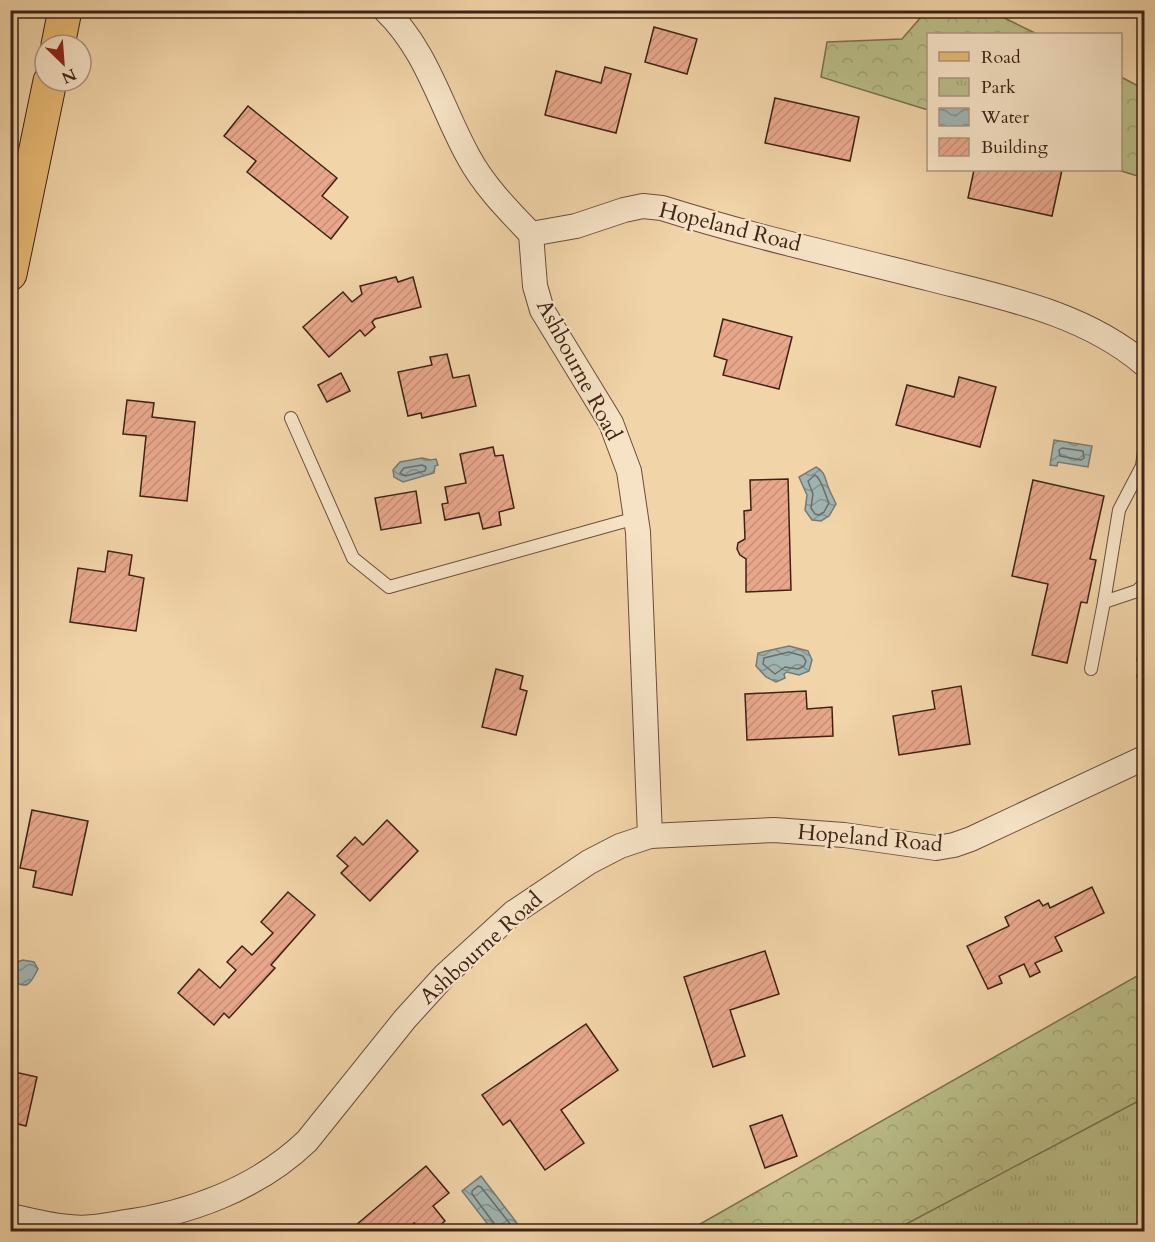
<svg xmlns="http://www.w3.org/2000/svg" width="1155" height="1242" font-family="Cardo,serif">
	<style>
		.forest { fill: url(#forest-crowns); stroke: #7c704f; stroke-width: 1.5 }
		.park { fill: url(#park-tufts); stroke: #7c704f; stroke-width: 1.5 }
		.water { fill: url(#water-waves); stroke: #787a74; stroke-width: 1.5 }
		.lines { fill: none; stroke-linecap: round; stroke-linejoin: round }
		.shore { stroke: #6e6c64; stroke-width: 1.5 }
		.stream { stroke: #787a74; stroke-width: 9 }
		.building { fill: url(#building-hatch); stroke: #3e2216; stroke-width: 1.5 }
		.service-casing { stroke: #6b4e3a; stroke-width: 14 }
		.minor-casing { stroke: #6b4e3a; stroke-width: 26 }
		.primary-casing { stroke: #3e2216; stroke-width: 35 }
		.service { stroke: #f6e3c6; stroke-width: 12 }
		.minor { stroke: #f6e3c6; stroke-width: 24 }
		.primary { stroke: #e8ba74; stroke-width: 33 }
		.labels { text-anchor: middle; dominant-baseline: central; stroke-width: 4.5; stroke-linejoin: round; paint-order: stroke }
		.street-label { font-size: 22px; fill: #3e2216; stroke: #f6e3c6 }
	</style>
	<defs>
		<pattern id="forest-crowns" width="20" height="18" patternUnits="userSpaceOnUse" patternTransform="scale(1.5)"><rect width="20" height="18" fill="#b9bd88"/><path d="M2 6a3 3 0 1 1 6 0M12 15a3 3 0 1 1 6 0" fill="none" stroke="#a0a275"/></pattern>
		<pattern id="park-tufts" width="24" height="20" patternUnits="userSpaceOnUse" patternTransform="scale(1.5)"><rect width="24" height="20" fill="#b9bd88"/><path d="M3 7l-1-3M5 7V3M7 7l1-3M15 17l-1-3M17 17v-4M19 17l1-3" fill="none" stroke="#a0a275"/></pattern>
		<pattern id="water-waves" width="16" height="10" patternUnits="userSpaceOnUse" patternTransform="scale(1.5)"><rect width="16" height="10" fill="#9fb5b3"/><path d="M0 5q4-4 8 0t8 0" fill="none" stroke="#839391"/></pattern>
		<pattern id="building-hatch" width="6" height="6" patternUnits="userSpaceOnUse" patternTransform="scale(1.5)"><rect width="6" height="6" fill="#e8a78b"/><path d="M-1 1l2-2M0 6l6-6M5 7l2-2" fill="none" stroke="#c88f77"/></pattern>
	</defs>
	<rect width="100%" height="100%" fill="#f1d4a8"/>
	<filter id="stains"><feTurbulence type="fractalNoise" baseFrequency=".00333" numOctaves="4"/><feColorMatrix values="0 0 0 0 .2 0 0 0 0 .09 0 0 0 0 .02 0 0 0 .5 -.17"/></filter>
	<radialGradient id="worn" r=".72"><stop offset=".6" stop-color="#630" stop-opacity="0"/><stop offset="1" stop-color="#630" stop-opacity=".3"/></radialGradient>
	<g class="forest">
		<path d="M927 10 990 11 1037 34H928V110L821 77 827 42 902 39Z"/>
		<path d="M1121 77 1144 89V178L1118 170H1120Z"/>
		<path d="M1144 972V1191L1107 1231 686 1232Z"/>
	</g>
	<path class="park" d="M1144 1098V1231H893Z"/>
	<g class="water">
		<path d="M1054 440 1092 446 1088 467 1058 462 1057 466 1050 465Z"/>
		<path d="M422 458 431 460 436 459 438 465 435 466 434 473 403 482 394 477 393 470 400 462Z"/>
		<path d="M816 467C826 472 825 480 829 489 831 494 834 499 836 504L829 516 821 521 812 520 805 510 807 495 799 477Z"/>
		<path d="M789 646 808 651 812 660 809 671 799 675 787 672 784 674 785 678 776 682 766 677 756 666 758 653Z"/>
		<path d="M11 958 17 962 23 960 34 962 38 969C30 985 27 990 11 980Z"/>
		<path d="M481 1176 520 1227 514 1231H493L462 1191Z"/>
	</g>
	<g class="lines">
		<g class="shore">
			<path d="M1062 448 1083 451 1084 458 1081 460 1060 456 1059 450Z"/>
			<path d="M422 465 426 467 425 471 405 476 400 473 404 468Z"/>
			<path d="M815 475C822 479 825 495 829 503L824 512 819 515 815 514 811 508 813 494 808 481Z"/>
			<path d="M789 652 803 656 806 661 804 666 798 669 785 667 775 674 763 664 764 658Z"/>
			<path d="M498 1232 496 1226 472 1194V1191L478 1186 481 1187 511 1225V1232"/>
		</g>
		<path class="stream" d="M1143 1232 1144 1230"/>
	</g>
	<g class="building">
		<path d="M654 27 697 39 687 74 645 62Z"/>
		<path d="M605 67 631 74 616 133 545 115 556 71 601 83Z"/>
		<path d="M775 98 859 117 850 161 765 143Z"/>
		<path d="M248 106 337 178 322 196 348 217 331 239 247 172 256 161 224 136Z"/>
		<path d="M974 170H1062L1052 216 968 198Z"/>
		<path d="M396 277 398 282 413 277 421 307 375 319 372 322 375 327 365 336 360 330 329 357 303 327 343 292 352 302 362 294 360 286Z"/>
		<path d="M723 319 792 337 779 389 723 375 727 360 714 356Z"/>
		<path d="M447 354 453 378 469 375 476 406 422 418 421 413 408 416 398 372 432 365 430 357Z"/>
		<path d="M341 373 350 391 327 402 318 385Z"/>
		<path d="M959 377 996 387 980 447 896 425 907 385 954 397Z"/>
		<path d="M127 400 154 403 152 417 195 422 187 501 140 496 146 436 123 434Z"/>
		<path d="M493 447 495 456 503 455 514 508 499 512 501 525 483 529 479 513 445 520 442 504 448 503 445 487 466 483 460 454Z"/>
		<path d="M788 479 791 590 746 592V559L740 555 737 549 738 543 745 539 744 511 751 510 750 480Z"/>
		<path d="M1033 480 1104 496 1090 559 1096 560 1087 603 1081 602 1067 663 1032 655 1048 584 1012 576Z"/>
		<path d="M416 491 421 523 381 530 375 498Z"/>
		<path d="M108 551 132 555 129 575 144 578 136 631 70 622 78 568 105 572Z"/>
		<path d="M1143 625H1144V679L1137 677 1140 661 1137 660Z"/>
		<path d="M496 669 523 676 520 689 527 691 516 735 482 727Z"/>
		<path d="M961 686 970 744 899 755 893 716 935 709 932 691Z"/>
		<path d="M806 691 807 709 832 707 833 736 747 740 745 694Z"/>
		<path d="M32 810 88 821 72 895 33 887 36 871 20 868Z"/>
		<path d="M387 820 418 851 370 901 341 873 348 866 337 856 355 837 363 845Z"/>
		<path d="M1092 887 1104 913 1055 937 1062 951 1035 963 1040 972 1030 977 1024 964 999 976 1002 983 988 989 967 946 1009 926 1005 917 1039 900 1043 906 1048 903 1050 908Z"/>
		<path d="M288 892 315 915 271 965 275 968 229 1018 224 1013 214 1025 178 993 199 969 220 988 236 970 227 962 242 946 252 955 273 933 261 922Z"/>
		<path d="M765 951 779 994 730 1010 745 1056 713 1067 684 977Z"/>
		<path d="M586 1024 618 1070 561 1110 584 1143 545 1170 510 1120 503 1125 482 1095Z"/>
		<path d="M10 1071 37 1077 26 1126 10 1122Z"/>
		<path d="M782 1115 797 1156 765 1168 750 1126Z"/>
		<path d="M426 1166 449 1193 433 1206 445 1221 432 1232H421L414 1223 406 1232H362L356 1225Z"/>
	</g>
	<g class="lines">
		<g class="service-casing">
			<g id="service">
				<path d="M291 418 353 558 389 587 636 518"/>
				<path d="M1144 451 1142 466 1119 510 1104 602 1137 591 1144 584"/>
				<path d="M1091 669 1104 602"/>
			</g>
		</g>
		<g class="minor-casing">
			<g id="minor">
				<path d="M385 10C427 50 441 107 468 156 484 186 508 210 531 234L576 226 624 210 643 206 662 208C750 236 841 256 931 279 1005 298 1084 313 1144 364"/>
				<path d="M531 234 535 286 542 310 611 423 629 471 638 532 650 836"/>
				<path d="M10 1216C30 1220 50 1226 70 1227 87 1229 103 1226 120 1223 188 1214 257 1189 307 1141L405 1019 445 975 513 913 589 862 620 846 650 836 774 830 844 835 936 848 954 845 971 839 1144 758"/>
			</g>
		</g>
		<g class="primary-casing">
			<g id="primary">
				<path d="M58 45 65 10"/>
				<path d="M10 274 50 81"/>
			</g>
		</g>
		<use href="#service" class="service"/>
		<use href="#minor" class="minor"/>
		<use href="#primary" class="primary"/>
	</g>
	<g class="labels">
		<g class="street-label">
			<text transform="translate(730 227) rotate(14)">Hopeland Road</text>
			<text transform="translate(579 370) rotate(62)">Ashbourne Road</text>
			<text transform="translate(870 838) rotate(5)">Hopeland Road</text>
			<text transform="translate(481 948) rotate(-42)">Ashbourne Road</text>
		</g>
	</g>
	<rect width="1155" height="1242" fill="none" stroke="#f1d4a8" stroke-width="36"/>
	<rect x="12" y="12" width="1131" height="1218" fill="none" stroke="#3e2216" stroke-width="3"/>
	<rect x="18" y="18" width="1119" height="1206" fill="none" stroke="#3e2216" stroke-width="1.5"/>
	<rect x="927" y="33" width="195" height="138" fill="#f6e3c6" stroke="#ac9680" stroke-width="1.5"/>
	<rect x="939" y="52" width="30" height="9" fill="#e8ba74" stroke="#ac9680" stroke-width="1.5"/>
	<text x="981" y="63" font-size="18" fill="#3e2216">Road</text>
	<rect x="939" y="78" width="30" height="18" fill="url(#park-tufts)" stroke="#ac9680" stroke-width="1.5"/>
	<text x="981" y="93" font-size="18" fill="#3e2216">Park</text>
	<rect x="939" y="108" width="30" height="18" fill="url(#water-waves)" stroke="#ac9680" stroke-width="1.5"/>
	<text x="981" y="123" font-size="18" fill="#3e2216">Water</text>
	<rect x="939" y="138" width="30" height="18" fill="url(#building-hatch)" stroke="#ac9680" stroke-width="1.5"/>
	<text x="981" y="153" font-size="18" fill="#3e2216">Building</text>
	<g transform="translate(63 63) rotate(155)"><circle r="28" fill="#f6e3c6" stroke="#ac9680" stroke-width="1.5"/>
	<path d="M0-4.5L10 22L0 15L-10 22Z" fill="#8f2418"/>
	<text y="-9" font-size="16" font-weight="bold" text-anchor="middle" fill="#3e2216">N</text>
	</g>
	<rect width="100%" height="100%" filter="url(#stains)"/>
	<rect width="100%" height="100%" fill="url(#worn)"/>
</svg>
